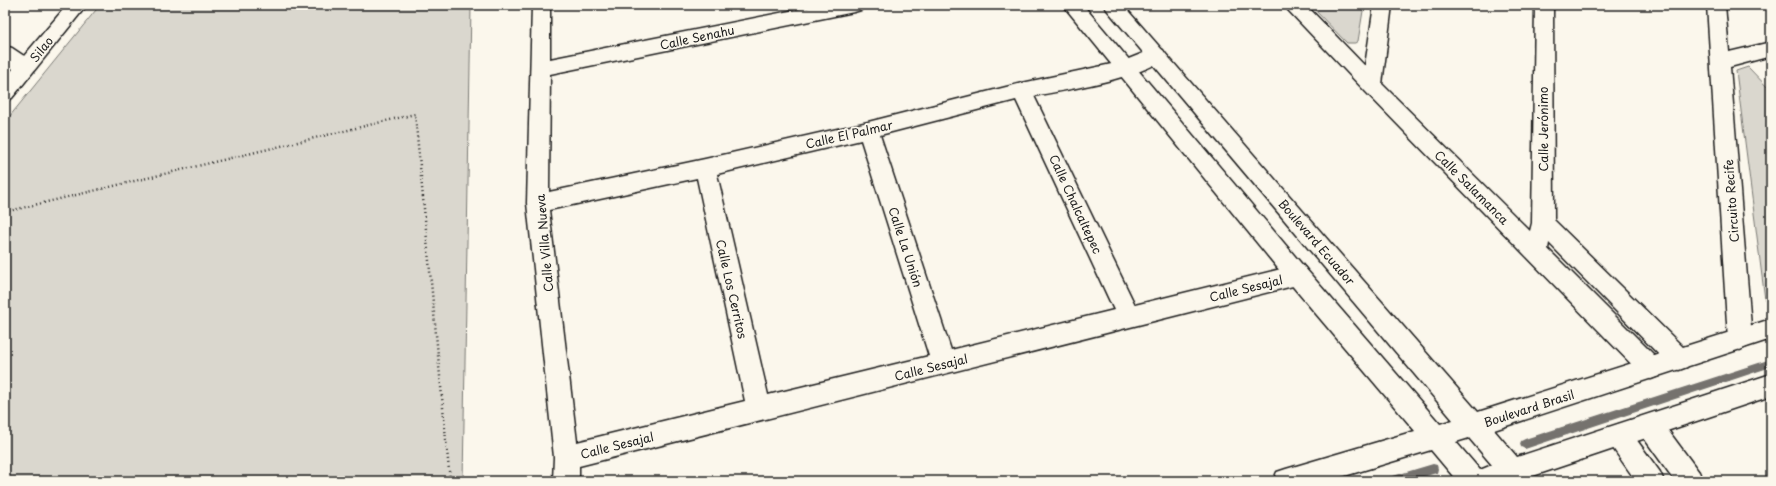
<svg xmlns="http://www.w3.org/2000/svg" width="1776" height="486" font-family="'Playpen Sans',sans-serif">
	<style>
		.green { fill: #dad7ce; stroke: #7b7a75 }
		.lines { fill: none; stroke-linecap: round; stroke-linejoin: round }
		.stream { fill: #74726e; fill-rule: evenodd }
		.street-casing { stroke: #1c1c1c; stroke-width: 3 }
		.secondary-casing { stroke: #1c1c1c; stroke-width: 3 }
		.path { stroke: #1c1c1c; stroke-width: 2.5; stroke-dasharray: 1 3; stroke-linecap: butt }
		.street { fill: #fbf7ec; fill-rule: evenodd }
		.secondary { fill: #fbf7ec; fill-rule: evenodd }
		.wall { fill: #a8a59e; stroke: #1c1c1c }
		.shaded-wall { fill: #888681; stroke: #1c1c1c }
		.labels { text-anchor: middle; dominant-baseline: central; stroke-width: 3.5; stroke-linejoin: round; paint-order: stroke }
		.street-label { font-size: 12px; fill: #1c1c1c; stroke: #fbf7ec }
	</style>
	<rect width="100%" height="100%" fill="#fbf7ec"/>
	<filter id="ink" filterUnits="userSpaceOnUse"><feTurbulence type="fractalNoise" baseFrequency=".025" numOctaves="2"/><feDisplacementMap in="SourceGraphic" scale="8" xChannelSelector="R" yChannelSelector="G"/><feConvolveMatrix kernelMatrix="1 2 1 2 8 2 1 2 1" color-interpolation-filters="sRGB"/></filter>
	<g filter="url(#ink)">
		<g class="green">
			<path d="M100 5H471L463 481H5V122Z"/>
			<path d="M1310 5H1364L1358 41 1355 43H1347Z"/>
			<path d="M1748 67 1771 91V298L1765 300 1736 71Z"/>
		</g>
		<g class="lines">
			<g class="stream">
				<path d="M1771 359V367L1525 449 1521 447 1520 444 1521 441 1525 439Z"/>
				<path d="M1433 464 1437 465 1438 469 1437 473 1433 474 1410 481H1388L1389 477 1393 476Z"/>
			</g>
			<g class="street-casing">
				<g id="street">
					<path d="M67 5H87L12 98 5 101V79L13 69 5 63V46L12 48 24 56Z"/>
					<path d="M532 5H550V59L820 5H863L861 10 854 12 550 74 549 192 705 159 868 122 1022 83 1121 62 1156 48 1163 50 1166 55C1154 76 1060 91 1034 96L1135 305 1297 265 1305 268 1308 275 1305 282 1297 285 579 466V481H553L554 457 527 203ZM1016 100 1114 310 951 350 880 135ZM861 140 929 356 768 395 717 174ZM697 178 745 401 577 442 549 210Z"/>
					<path d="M1286 5H1306L1365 66 1374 5H1392L1382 84 1530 231 1532 223 1535 5H1553L1554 220 1687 351 1691 359 1687 367 1679 370 1671 367 1549 243 1548 249 1659 360 1663 368 1659 376 1651 379 1643 376 1365 91 1288 10Z"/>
					<path d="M1707 5H1725L1729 52 1771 42V56L1730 67 1752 339 1748 346 1740 350 1732 346 1728 339Z"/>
					<path d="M1650 414 1659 418 1699 472 1703 481H1675L1641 434 1638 426 1641 418Z"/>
					<path d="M1619 424 1628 428 1660 472 1664 481H1636L1610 444 1607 436 1610 428Z"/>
				</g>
			</g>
			<g class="secondary-casing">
				<path id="secondary" d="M1063 5H1083L1305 268 1440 424 1453 420 1103 5H1123L1478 412 1771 319V339L1494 430 1517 457 1771 374V396L1530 477 1532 481H1457L1431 450 1328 481H1273L1277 472 1286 469 1415 431 1289 282ZM1469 438 1492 465 1480 470 1456 442Z"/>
			</g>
			<path class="path" d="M5 212 415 114 450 481"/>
			<use href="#street" class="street"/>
			<use href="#secondary" class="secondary"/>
		</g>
		<path class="wall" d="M246 5H269L266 8Z"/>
		<path class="shaded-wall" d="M264 5H269L266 8Z"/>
	</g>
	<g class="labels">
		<g class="street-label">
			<text transform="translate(697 37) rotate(-12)">Calle Senahu</text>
			<text transform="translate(41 49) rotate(-51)">Silao</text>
			<text transform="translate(1543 129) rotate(-90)">Calle Jerónimo</text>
			<text transform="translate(849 134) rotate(-13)">Calle El Palmar</text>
			<text transform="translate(1472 187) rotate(45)">Calle Salamanca</text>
			<text transform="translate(1731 201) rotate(-94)">Circuito Recife</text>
			<text transform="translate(1076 204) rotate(65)">Calle Chalcaltepec</text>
			<text transform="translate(1317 242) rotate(49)">Boulevard Ecuador</text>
			<text transform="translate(544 243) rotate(-95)">Calle Villa Nueva</text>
			<text transform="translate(906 247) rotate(72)">Calle La Unión</text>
			<text transform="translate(1246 288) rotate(-14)">Calle Sesajal</text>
			<text transform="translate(732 289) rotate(77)">Calle Los Cerritos</text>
			<text transform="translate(931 367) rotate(-14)">Calle Sesajal</text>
			<text transform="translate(1529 408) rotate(-18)">Boulevard Brasil</text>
			<text transform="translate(617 445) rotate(-14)">Calle Sesajal</text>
		</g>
	</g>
	<rect width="1776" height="486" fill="none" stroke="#fbf7ec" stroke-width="20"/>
	<rect x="10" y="10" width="1756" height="466" fill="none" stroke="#1c1c1c" stroke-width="1.5" filter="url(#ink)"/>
</svg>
